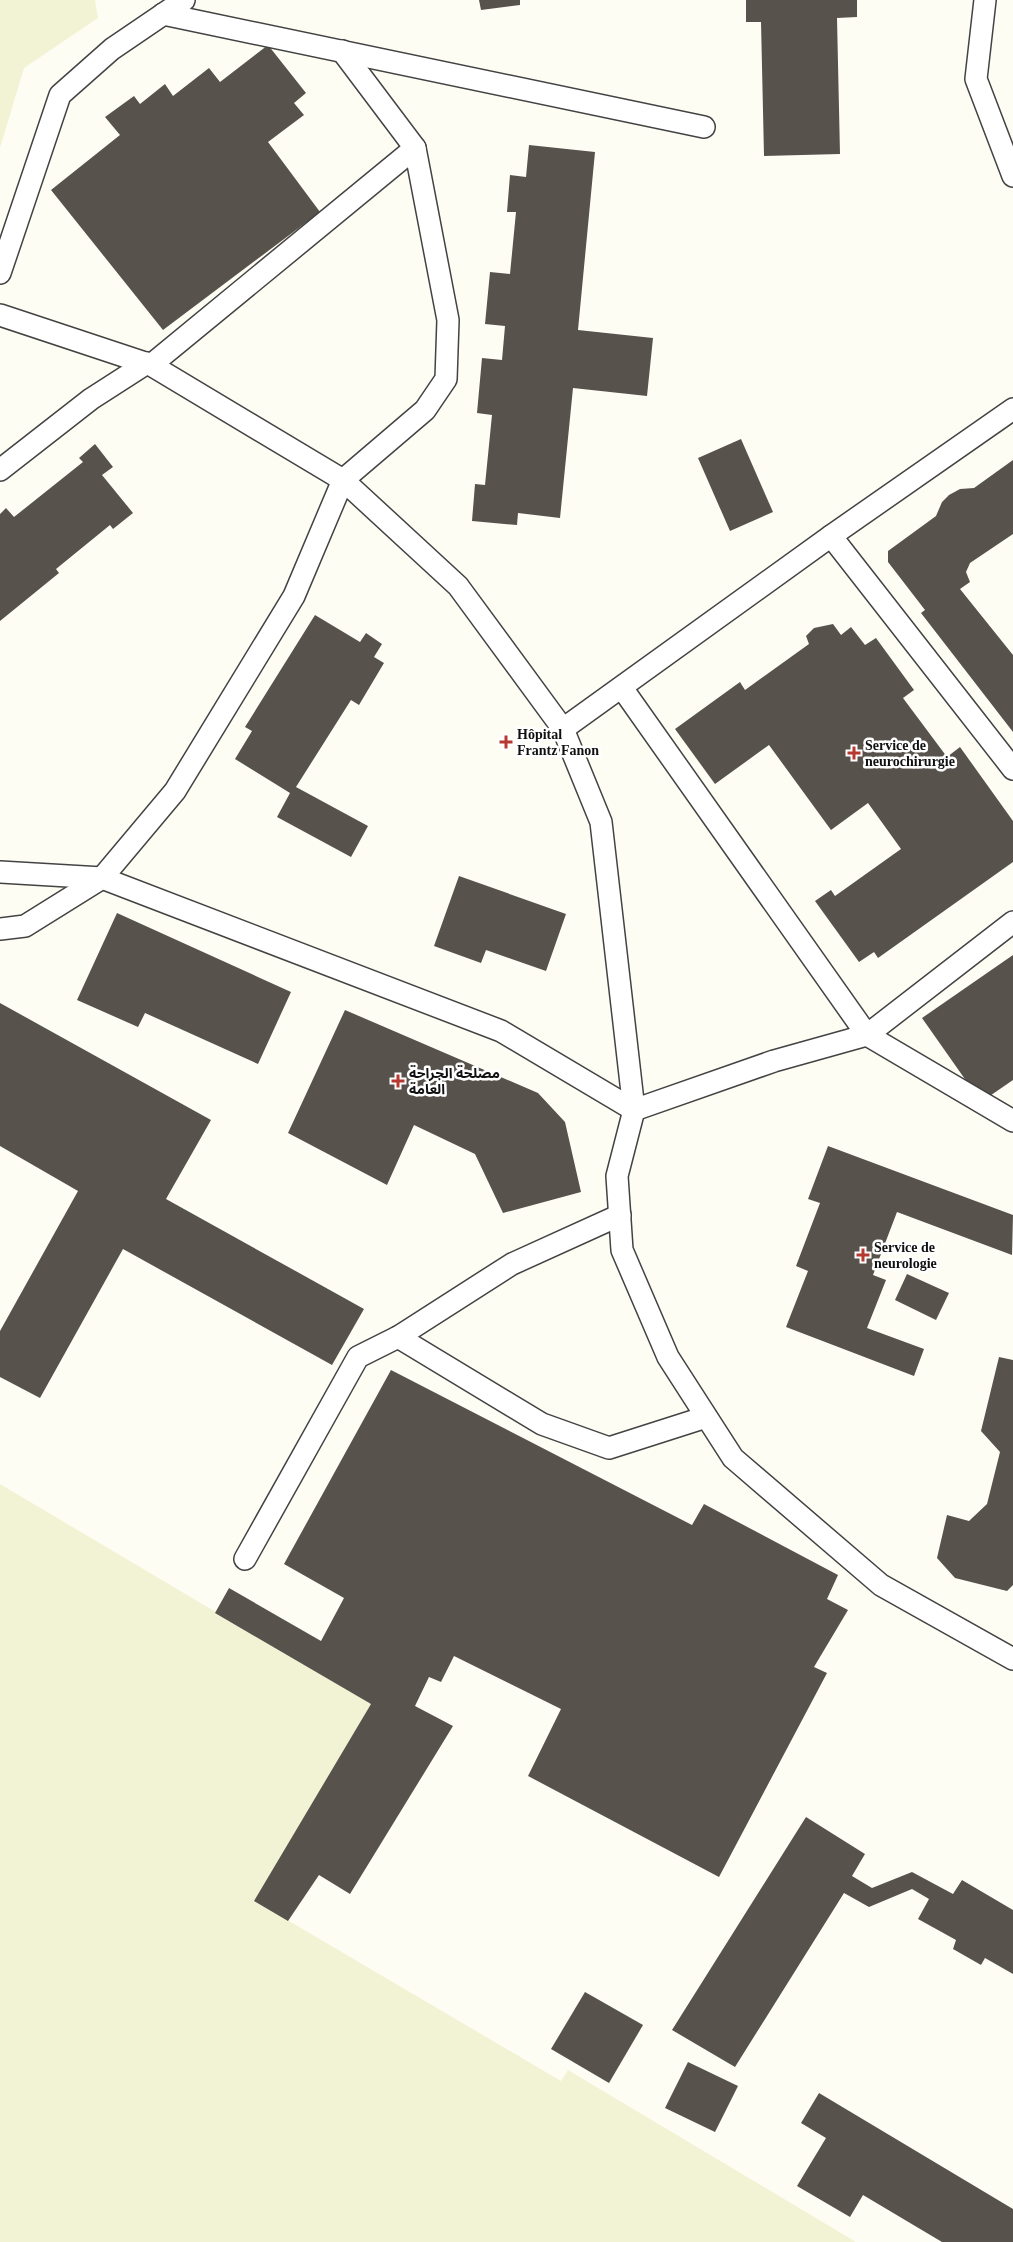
<svg xmlns="http://www.w3.org/2000/svg" width="1013" height="2242" font-family="'Times New Roman','Noto Sans Arabic',serif">
	<style>
		.farmland { fill: #f2f3d5 }
		.building { fill: #58524d }
		.lines { fill: none; stroke-linecap: round; stroke-linejoin: round }
		.lane-casing { stroke: #434343; stroke-width: 24 }
		.lane { stroke: #fff; stroke-width: 21 }
		.poi-dot { fill: #b63931; stroke: #fff; stroke-width: 2 }
		.labels { text-anchor: middle; dominant-baseline: central; stroke-width: 5; stroke-linejoin: round; paint-order: stroke }
		.poi-label { font-size: 14px; font-weight: bold; fill: #101010; stroke: #fff; text-anchor: start }
	</style>
	<rect width="100%" height="100%" fill="#fefdf4"/>
	<g class="farmland">
		<path d="M0 0H95L98 18 24 68 0 148Z"/>
		<path d="M0 1484 371 1704 255 1901 561 2081 568 2070 856 2242H0Z"/>
	</g>
	<g class="building">
		<path d="M479 0H520V5L481 10Z"/>
		<path d="M746 0H857V17L837 18 840 154 764 156 761 22H746Z"/>
		<path d="M268 45 306 93 294 103 304 115 268 142 320 212 163 330 51 190 120 135 105 117 134 96 140 104 165 84 173 96 209 68 220 82Z"/>
		<path d="M529 145 595 152 578 330 653 338 647 396 573 388 560 518 518 513 517 525 472 521 475 484 485 485 492 415 477 413 482 358 502 360 505 326 485 324 490 272 510 274 516 212H507L510 175 526 177Z"/>
		<path d="M741 439 773 512 730 531 698 458Z"/>
		<path d="M95 444 113 467 102 475 133 513 113 529 110 525 56 569 59 573 0 621V514L6 508 14 517 83 462 79 458Z"/>
		<path d="M1013 460V534L970 563 966 572 970 582 960 589 1013 655V732L921 613 925 610 888 562V551L936 516 942 502 949 495 960 489 974 488Z"/>
		<path d="M315 615 360 642 366 633 382 644 374 657 384 663 359 705 351 700 296 787 368 826 351 857 277 817 290 793 235 759 252 731 245 727Z"/>
		<path d="M833 624 841 635 851 627 865 645 876 638 914 690 903 698 947 757 960 747 1013 821V862L878 958 874 952 859 962 815 901 831 890 835 896 901 849 868 803 831 830 769 745 715 784 675 729 740 682 745 690 809 644 806 636 814 628Z"/>
		<path d="M459 876 566 914 546 971 486 950 481 963 434 946Z"/>
		<path d="M117 913 291 992 258 1064 145 1013 138 1027 77 1000Z"/>
		<path d="M1013 955V1080L981 1102 922 1018Z"/>
		<path d="M0 1003 211 1120 166 1199 364 1309 332 1365 123 1249 40 1398 0 1377V1331L78 1191 0 1146Z"/>
		<path d="M345 1010 538 1093 565 1122 581 1192 503 1213 475 1154 414 1125 387 1185 288 1133Z"/>
		<path d="M828 1146 1013 1215 1012 1255 897 1212 873 1275 886 1280 867 1328 924 1349 914 1376 786 1327 808 1271 796 1266 820 1203 808 1199Z"/>
		<path d="M907 1274 949 1293 936 1320 895 1300Z"/>
		<path d="M999 1357 1013 1360V1585L1007 1591 955 1578 937 1558 947 1515 969 1521 987 1504 1000 1452 981 1431Z"/>
		<path d="M391 1370 692 1525 704 1504 838 1575 827 1599 848 1610 814 1667 827 1673 719 1877 528 1776 561 1709 454 1656 441 1682 429 1677 415 1706 453 1726 350 1894 319 1875 288 1921 254 1901 371 1704 215 1613 229 1588 321 1641 344 1598 284 1564Z"/>
		<path d="M806 1817 865 1854 852 1876 872 1888 912 1872 953 1894 962 1880 1013 1910V1974L985 1958 981 1965 953 1949 956 1940 918 1919 929 1899 912 1889 869 1907 844 1893 735 2067 672 2030Z"/>
		<path d="M585 1992 643 2025 609 2083 551 2049Z"/>
		<path d="M688 2062 738 2086 715 2132 665 2108Z"/>
		<path d="M819 2093 1013 2209V2242H942L863 2195 850 2217 797 2186 826 2138 801 2123Z"/>
	</g>
	<g class="lines">
		<g class="lane-casing">
			<g id="lane">
				<path d="M985 0 976 79 1013 176"/>
				<path d="M163 14 704 127"/>
				<path d="M0 273 60 95 112 49 184 0"/>
				<path d="M0 315 151 365 343 480 458 586 563 729 601 822 634 1110 617 1176 622 1250 668 1357 733 1458 881 1585 1013 1659"/>
				<path d="M151 365 415 148"/>
				<path d="M0 470 91 399 147 363"/>
				<path d="M831 536 1013 769"/>
				<path d="M622 688 867 1035 1013 1121"/>
				<path d="M563 729 831 536 1013 409"/>
				<path d="M0 872 102 878 501 1031 634 1110 774 1061 867 1035 1013 922"/>
				<path d="M0 929 25 926 102 878 175 791 294 596 343 480 425 410 446 379 448 320 415 148 342 51"/>
				<path d="M398 1337 542 1424 609 1448 706 1417"/>
				<path d="M245 1559 358 1357 398 1337 512 1264 620 1215"/>
			</g>
		</g>
		<use href="#lane" class="lane"/>
	</g>
	<g class="poi-dot">
		<path d="M503.5 734.5h5v5h5v5h-5v5h-5v-5h-5v-5h5z"/>
		<path d="M851.5 745.5h5v5h5v5h-5v5h-5v-5h-5v-5h5z"/>
		<path d="M395.5 1073.5h5v5h5v5h-5v5h-5v-5h-5v-5h5z"/>
		<path d="M860.5 1247.5h5v5h5v5h-5v5h-5v-5h-5v-5h5z"/>
	</g>
	<g class="labels">
		<g class="poi-label">
			<text x="517" y="734">Hôpital<tspan x="517" dy="16">Frantz Fanon</tspan></text>
			<text x="865" y="745">Service de<tspan x="865" dy="16">neurochirurgie</tspan></text>
			<text x="409" y="1073">مصلحة الجراحة<tspan x="409" dy="16">العامة</tspan></text>
			<text x="874" y="1247">Service de<tspan x="874" dy="16">neurologie</tspan></text>
		</g>
	</g>
</svg>
